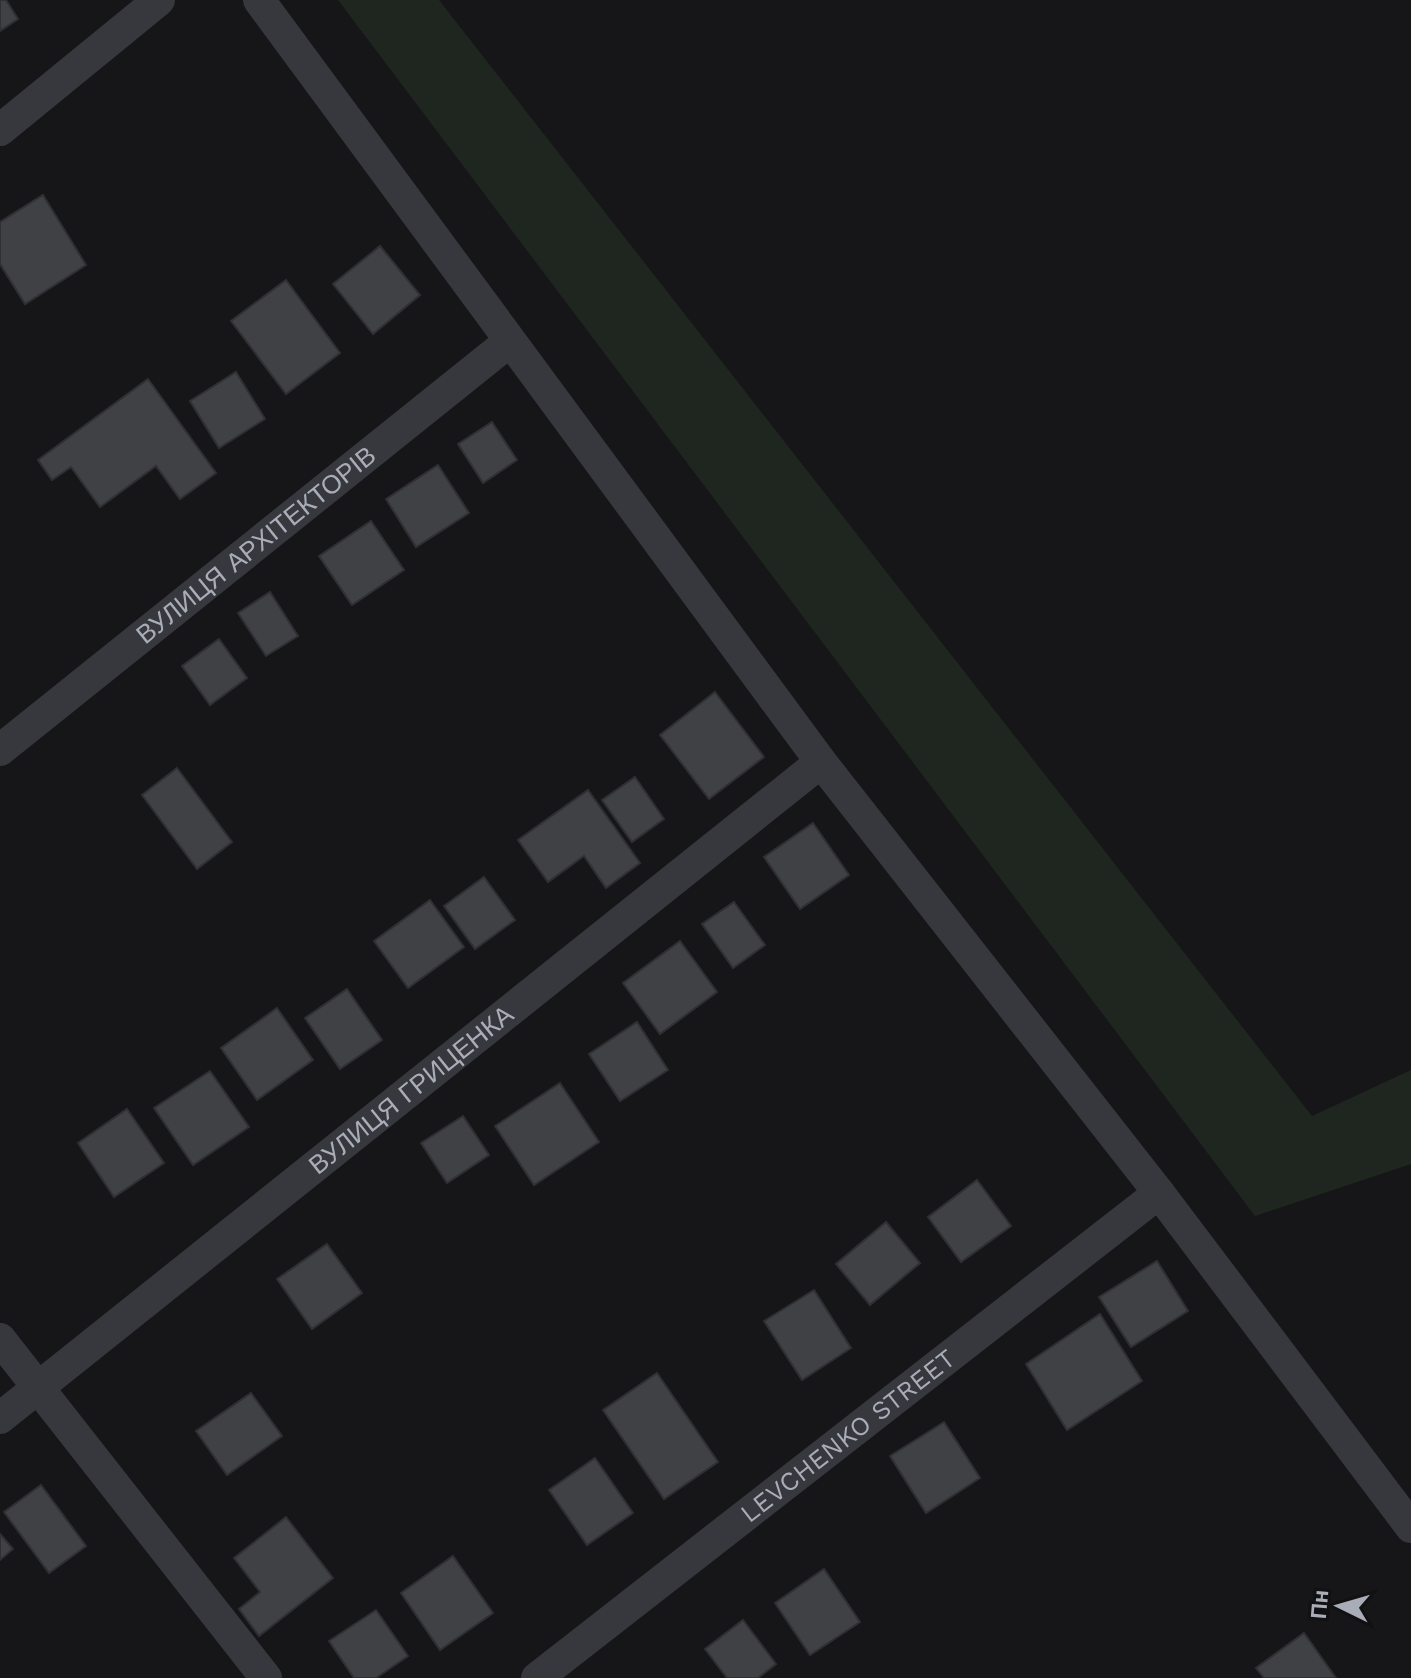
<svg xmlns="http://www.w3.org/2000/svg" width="1411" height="1678" font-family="'Work Sans',sans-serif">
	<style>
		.green { fill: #1e261f }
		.building { fill: #404145; stroke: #303034; stroke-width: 2 }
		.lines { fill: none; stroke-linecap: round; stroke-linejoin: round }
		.minor { stroke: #37383d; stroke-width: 32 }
		.labels { text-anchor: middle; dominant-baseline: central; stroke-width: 6; stroke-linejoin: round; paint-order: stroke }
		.street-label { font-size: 26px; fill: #a8adb8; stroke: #111113 }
	</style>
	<rect width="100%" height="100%" fill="#161618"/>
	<path class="green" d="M338 0H439L1312 1116 1411 1070V1164L1255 1216Z"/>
	<g class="building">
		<path d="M0 0H6L18 19 0 31Z"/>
		<path d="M43 195 86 265 25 304 0 264V222Z"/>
		<path d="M380 246 420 295 373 334 333 284Z"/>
		<path d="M286 280 340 353 286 394 231 321Z"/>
		<path d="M236 372 265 419 219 448 190 401Z"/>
		<path d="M148 379 216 473 180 499 156 466 100 507 71 467 52 480 38 460Z"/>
		<path d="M492 422 517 460 483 483 458 444Z"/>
		<path d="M438 465 469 513 416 547 386 499Z"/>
		<path d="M371 521 404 570 352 605 319 556Z"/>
		<path d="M270 592 298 636 266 656 238 613Z"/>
		<path d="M219 639 247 678 210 705 182 666Z"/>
		<path d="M715 692 764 757 709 799 660 735Z"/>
		<path d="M177 768 232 842 197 869 142 795Z"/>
		<path d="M635 777 664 819 632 842 602 800Z"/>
		<path d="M588 790 640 863 606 888 584 856 548 882 518 840Z"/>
		<path d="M813 823 849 875 800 909 764 857Z"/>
		<path d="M484 877 515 920 475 949 444 906Z"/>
		<path d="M430 900 464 947 408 988 374 941Z"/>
		<path d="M734 902 765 945 733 968 702 924Z"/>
		<path d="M680 941 717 992 660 1034 623 983Z"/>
		<path d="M347 989 382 1040 340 1069 305 1018Z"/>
		<path d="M277 1008 313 1060 257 1100 221 1048Z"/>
		<path d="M637 1022 668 1070 620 1101 589 1054Z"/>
		<path d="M210 1071 249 1127 193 1165 154 1108Z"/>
		<path d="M560 1083 599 1142 534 1185 495 1126Z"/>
		<path d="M127 1109 164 1163 114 1197 78 1143Z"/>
		<path d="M463 1116 489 1155 447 1183 421 1143Z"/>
		<path d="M977 1180 1011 1226 961 1262 928 1217Z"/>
		<path d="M886 1222 920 1263 870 1305 836 1264Z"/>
		<path d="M327 1244 362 1293 312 1329 277 1279Z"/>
		<path d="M1157 1261 1188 1311 1131 1347 1099 1297Z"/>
		<path d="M814 1290 851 1348 802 1380 764 1321Z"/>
		<path d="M1100 1314 1142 1381 1067 1430 1026 1364Z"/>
		<path d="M657 1373 718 1462 664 1499 603 1410Z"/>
		<path d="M251 1393 282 1436 227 1475 196 1431Z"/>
		<path d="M944 1422 980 1478 926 1513 890 1456Z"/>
		<path d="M595 1458 633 1513 587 1545 549 1490Z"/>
		<path d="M41 1485 86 1546 49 1573 4 1512Z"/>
		<path d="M286 1517 333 1578 259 1636 239 1609 260 1592 234 1558Z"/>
		<path d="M0 1534 13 1549 0 1560Z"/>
		<path d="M453 1556 493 1613 440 1650 401 1593Z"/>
		<path d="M824 1569 860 1622 810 1655 775 1603Z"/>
		<path d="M376 1610 408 1656 376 1678H354L329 1641Z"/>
		<path d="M743 1620 776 1664 758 1678H727L705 1649Z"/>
		<path d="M1304 1633 1336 1678H1264L1256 1668Z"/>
	</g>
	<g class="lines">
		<g class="minor">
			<path d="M259 0 821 762 1159 1193 1411 1527"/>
			<path d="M0 130 159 0"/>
			<path id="s1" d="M0 750 510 341"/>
			<path d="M0 1339 266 1678"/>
			<path id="s2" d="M0 1418 821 762"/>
			<path id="s3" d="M537 1678 1159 1193"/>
		</g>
	</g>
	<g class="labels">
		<g class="street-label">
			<text stroke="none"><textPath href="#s1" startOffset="328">ВУЛИЦЯ АРХІТЕКТОРІВ</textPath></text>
			<text stroke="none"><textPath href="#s2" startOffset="526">ВУЛИЦЯ ГРИЦЕНКА</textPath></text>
			<text stroke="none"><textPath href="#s3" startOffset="394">LEVCHENKO STREET</textPath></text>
		</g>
	</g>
	<g transform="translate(1339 1606) rotate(275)" stroke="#111113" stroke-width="6" paint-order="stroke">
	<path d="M0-6L14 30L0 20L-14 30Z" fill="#a8adb8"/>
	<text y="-12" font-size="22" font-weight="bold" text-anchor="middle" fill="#a8adb8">Пн</text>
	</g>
</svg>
